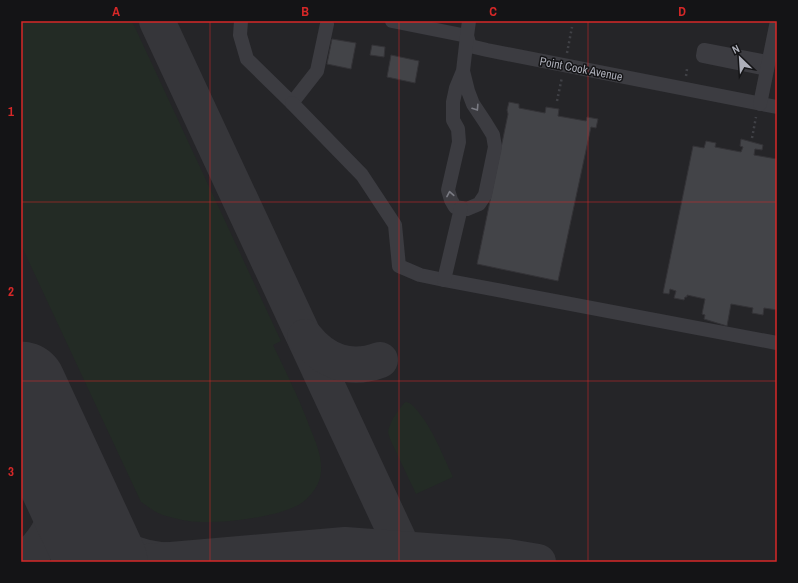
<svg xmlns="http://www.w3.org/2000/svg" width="798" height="583" font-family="'Archivo Narrow',sans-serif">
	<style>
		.built { fill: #252528 }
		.green { fill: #232b25 }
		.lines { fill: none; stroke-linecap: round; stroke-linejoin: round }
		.taxiway { stroke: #36363a; stroke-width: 36 }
		.runway { stroke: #36363a; stroke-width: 91 }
		.building { fill: #434448; stroke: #343337 }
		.path { stroke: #404146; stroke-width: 2.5; stroke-dasharray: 2 3; stroke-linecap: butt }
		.minor { stroke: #3c3c41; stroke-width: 14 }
		.oneway { stroke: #7a7b83 }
		.grid { fill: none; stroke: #d62828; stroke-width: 1; stroke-opacity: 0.55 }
		.labels { text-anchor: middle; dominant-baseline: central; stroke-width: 3; stroke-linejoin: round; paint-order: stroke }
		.street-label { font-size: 12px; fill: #adafb9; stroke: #141416 }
		.neatline { fill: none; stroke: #d62828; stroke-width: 1.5 }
		.grid-label { font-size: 13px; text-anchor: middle; font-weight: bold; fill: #d62828 }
	</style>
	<rect width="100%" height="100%" fill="#19191b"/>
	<rect class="built" x="21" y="21" width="756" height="541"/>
	<g class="green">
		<path d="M21 21H132L281 341 273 345C286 372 300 400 310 428 316 442 322 456 321 472 320 484 312 495 303 502 281 518 214 525 188 521 181 520 164 516 158 513 152 510 146 505 141 502L21 245Z"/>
		<path d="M406 402C411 403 413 406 416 409 433 429 442 454 453 477L416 494 390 439 388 432 389 428 393 418 404 403Z"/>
	</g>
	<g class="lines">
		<g class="taxiway">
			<path d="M157 21 409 562"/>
			<path d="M305 337C325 362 350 371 380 360"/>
			<path d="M73 499C81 513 90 528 103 538 122 552 151 562 174 560"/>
			<path d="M21 562C39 549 51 532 57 512 58 509 59 506 59 502 60 484 54 465 49 447"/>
			<path d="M148 562 345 545 508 557 538 562"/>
		</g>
		<path class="runway" d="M21 387 102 562"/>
	</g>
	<g class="building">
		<path d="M332 39 356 43 351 69 327 64Z"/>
		<path d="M372 45 385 47 384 57 370 55Z"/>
		<path d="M391 55 419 61 415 83 387 77Z"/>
		<path d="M509 102 519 104V108L545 113 546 107 559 109 558 116 586 121 587 117 598 119 596 128 591 127 558 281 477 264 508 114 507 110Z"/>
		<path d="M741 139 763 145 762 150 755 149 754 155 777 159V310L764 308 763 315 752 313 753 308 731 304 727 326 704 319 705 315 702 314 705 299 687 295V297H685L684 300 674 298 676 291 670 289 669 294 663 293 693 146 704 148 706 141 716 143 715 147 741 152 743 147 740 146Z"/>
	</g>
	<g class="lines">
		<g class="path">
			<path d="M567 53 572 27"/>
			<path d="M686 76 687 69"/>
			<path d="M557 101 562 77"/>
			<path d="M752 138 756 117"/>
		</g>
		<g class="minor">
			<path d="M241 21 240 35 247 59 292 103 317 71 327 24"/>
			<path d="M392 21 467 36 470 46 487 50 777 107"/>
			<path d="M767 69 703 56 704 50 768 62"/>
			<path d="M463 71 456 88 453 102V120L458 129 459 142 448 190 451 200 455 207 467 209 479 204 485 195 495 147 493 135 485 122 473 104 468 91 463 71 467 36 469 21"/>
			<path d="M292 103 362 175 395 225 399 266 420 275 444 280 777 343"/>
			<path d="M760 104 777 21"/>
			<path d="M444 280 461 208"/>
		</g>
	</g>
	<defs><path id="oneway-chevron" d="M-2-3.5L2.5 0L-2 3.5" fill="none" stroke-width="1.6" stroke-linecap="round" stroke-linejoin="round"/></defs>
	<g class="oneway">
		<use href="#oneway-chevron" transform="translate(476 108) rotate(57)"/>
		<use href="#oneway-chevron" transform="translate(450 194) rotate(-100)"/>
	</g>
	<path class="grid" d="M210 21V562M399 21V562M588 21V562M21 202H777M21 381H777"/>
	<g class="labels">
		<g class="street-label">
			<text transform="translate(581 69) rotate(11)">Point Cook Avenue</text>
		</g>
	</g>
	<rect width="798" height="583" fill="none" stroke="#141416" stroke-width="44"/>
	<g transform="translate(740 58) rotate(335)" stroke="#141416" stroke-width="3" paint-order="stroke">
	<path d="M0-3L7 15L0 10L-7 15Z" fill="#adafb9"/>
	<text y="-6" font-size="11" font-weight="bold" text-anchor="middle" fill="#adafb9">N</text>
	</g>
	<rect x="22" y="22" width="754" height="539" class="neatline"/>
	<g class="grid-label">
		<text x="116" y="16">A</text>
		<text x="305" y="16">B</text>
		<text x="493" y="16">C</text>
		<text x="682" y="16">D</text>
		<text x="11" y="116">1</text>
		<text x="11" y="296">2</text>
		<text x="11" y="476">3</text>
	</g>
</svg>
